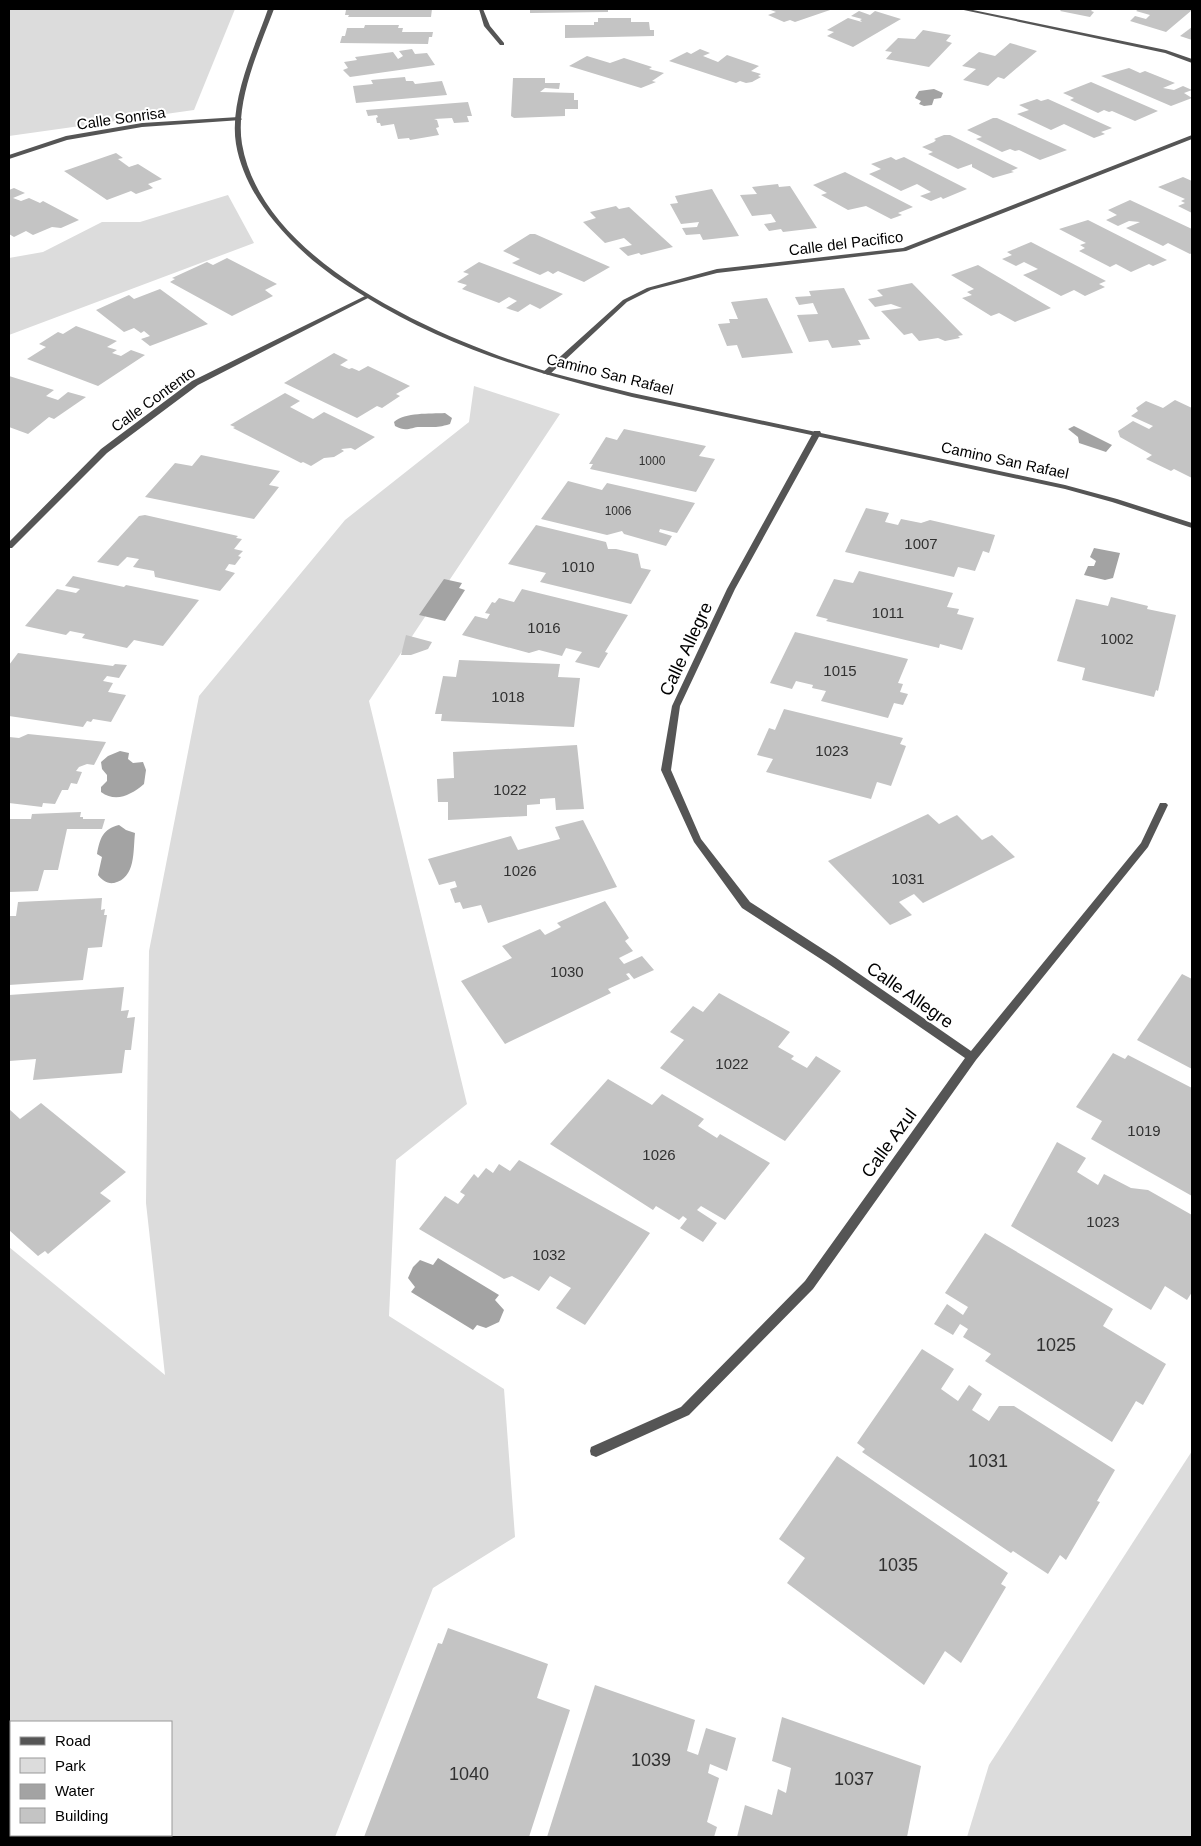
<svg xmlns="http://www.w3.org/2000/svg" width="1201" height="1846" font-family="Helvetica,sans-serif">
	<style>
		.green { fill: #dcdcdc; fill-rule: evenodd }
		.water { fill: #a3a3a3 }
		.building { fill: #c4c4c4 }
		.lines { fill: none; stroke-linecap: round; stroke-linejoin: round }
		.minor { fill: #555; fill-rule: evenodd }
		.tertiary { fill: #555; fill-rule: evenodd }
		.labels { text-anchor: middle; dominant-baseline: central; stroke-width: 4; stroke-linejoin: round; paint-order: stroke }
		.far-number-label { font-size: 12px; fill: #313131 }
		.far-street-label { font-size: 15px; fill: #000; stroke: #fff }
		.number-label { font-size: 15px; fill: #313131 }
		.street-label { font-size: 18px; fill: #000; stroke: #fff }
		.near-number-label { font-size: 18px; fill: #313131 }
	</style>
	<rect width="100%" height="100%" fill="#fff"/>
	<g class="green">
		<path d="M9 9H235L194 110 9 136Z"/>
		<path d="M228 195 254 243 9 335V258L43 252 102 222H140Z"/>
		<path d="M474 386 560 414 369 701 467 1104 396 1160 389 1316 504 1389 515 1537 433 1588 335 1837H9V1247L165 1375 146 1203 149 951 199 696 345 520 469 422ZM11 1722H171V1835H11Z"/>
		<path d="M1192 1451V1837H967L989 1765Z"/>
	</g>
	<g class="water">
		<path d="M934 89 943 93 941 98 934 99 932 105 924 106 919 104 921 101 915 98 919 91Z"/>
		<path d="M445 413 452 418 450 424C437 428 435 427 422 427 411 426 408 433 395 426L394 422C405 412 430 414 445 413Z"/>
		<path d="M1074 426 1112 445 1106 452 1079 443 1078 437 1068 429Z"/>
		<path d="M1094 548 1120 553 1113 578 1105 580 1084 575 1088 566H1094L1096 561 1090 557Z"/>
		<path d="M444 579 462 583 459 588 465 590 445 621 419 615Z"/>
		<path d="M120 751 129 753 128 759 133 763 143 762 146 770 144 784C131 795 116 803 101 792V787L107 781V775L102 769 101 762 108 756Z"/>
		<path d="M119 825 126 830 135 833C133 851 136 878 114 883 107 884 102 880 98 875L102 857 97 854C100 838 103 829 119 825Z"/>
		<path d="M438 1258 499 1295 495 1300 504 1310 499 1322 486 1328 477 1325 473 1330 411 1292 415 1287 408 1278 413 1267 420 1260 433 1265Z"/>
	</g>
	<g class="building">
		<path d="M349 9H432L431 17H348L349 15H345L346 10Z"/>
		<path d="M530 9H608V12L530 13Z"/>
		<path d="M768 9H833L795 22 790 20 784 22 768 15 776 12Z"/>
		<path d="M1062 9H1093L1091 11 1094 12 1090 17 1060 11Z"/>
		<path d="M1139 9H1192V10L1166 32 1130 21 1135 16 1146 19 1150 15 1136 11Z"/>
		<path d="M859 11 870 15 875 11 901 19 853 47 827 36 834 32 827 30 848 18 862 22 860 20 862 19 851 16Z"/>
		<path d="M598 18H631V22H649L650 30H654V36L565 38V25H594V22H598Z"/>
		<path d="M365 25H399L398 28H403L402 32H433L432 37H429L428 44 340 43 342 36H345L347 28H364Z"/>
		<path d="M1192 27V40L1180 36Z"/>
		<path d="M923 30 951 35 946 41 952 43 929 67 886 59 892 52 885 51 898 38 915 39Z"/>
		<path d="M1010 43 1037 51 1004 79 998 77 988 86 963 80 976 69 962 66 979 52 995 56Z"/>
		<path d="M412 49 415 54 427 53 435 65 350 77 343 70 348 68 344 62 357 60 355 57 393 52 398 59 403 56 399 51Z"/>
		<path d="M700 49 710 53 703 56 718 62 727 55 759 66 751 71 761 74 758 76 761 77 752 82 746 83 740 81 736 83 669 61 687 52 691 54Z"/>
		<path d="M587 56 610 63 624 58 652 67 649 69 664 73 652 81 656 82 641 88 569 66Z"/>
		<path d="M1129 68 1140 73 1145 71 1175 83 1163 88 1174 90 1183 86 1192 90 1184 93 1192 98 1171 106 1101 76Z"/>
		<path d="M405 77 406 81H413L415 84 442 81 447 95 356 103 353 86 373 84 371 80Z"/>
		<path d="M513 78H545V83H560L559 89 545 88 540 92 574 93V100H578V109H565V116L514 118 511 116Z"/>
		<path d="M1091 82 1158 111 1135 121 1112 111 1109 112 1104 110 1098 113 1070 100 1074 98 1063 93Z"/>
		<path d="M1037 99 1041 101 1048 99 1112 128 1101 132 1105 134 1094 138 1064 124 1051 130 1017 114 1029 110 1019 105Z"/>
		<path d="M468 102 472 116H467L469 122 454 123 452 118 434 119 437 120 439 127 436 128 439 135 410 140 409 138 398 139 394 124 381 126 380 123H377L376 118 378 117 377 115 368 116 366 110Z"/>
		<path d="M993 118H997L1067 150 1040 160 1019 150 1015 151 1010 149 1002 152 976 139 982 137 967 130Z"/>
		<path d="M944 135H950L1018 168 1011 171 1014 172 993 178 972 167V164L958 169 928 154 933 152 922 147 934 142 936 140 934 139Z"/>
		<path d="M116 153 123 158 118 159 129 167 138 164 162 179 148 184 153 188 136 194 131 191 107 200 64 171Z"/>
		<path d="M891 157 896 160 904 157 967 189 943 199 941 197 931 201 920 196 931 192 917 184 901 191 869 174 881 169 871 164Z"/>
		<path d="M845 172 913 207 898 213 902 215 891 219 866 206 848 210 821 195 827 193 813 185Z"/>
		<path d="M1183 177 1192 181V213L1178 206 1185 203 1181 201 1185 199 1158 187Z"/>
		<path d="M778 184 779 187 790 186 817 228 783 232 781 229 769 231 764 224 776 222 771 214 752 216 740 195 757 194 752 187Z"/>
		<path d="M14 188 25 193 13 198 21 201 29 198 40 203 43 201 79 220 61 228 52 227 33 235 26 231 14 237 9 234V190Z"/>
		<path d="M712 189 739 236 703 240 700 234 686 235 682 228 697 227 699 222 681 224 670 204 678 203 675 196Z"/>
		<path d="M1130 200 1192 229V253L1190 254 1168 243 1163 246 1126 228 1140 222 1129 221 1118 226 1106 220 1117 215 1108 210Z"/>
		<path d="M616 206 619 209 629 207 673 247 641 255 639 253 628 256 619 248 632 245 624 238 605 243 583 222 596 218 590 212Z"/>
		<path d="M1088 220 1167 260 1153 266 1149 264 1131 272 1116 264 1110 267 1079 251 1085 248 1080 245 1086 243 1059 229Z"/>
		<path d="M530 234H535L610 267 584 282 558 271 553 274 548 271 540 275 512 263 520 259 503 251Z"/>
		<path d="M1031 242 1106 281 1099 284 1105 287 1085 296 1074 290 1061 296 1023 275 1038 269 1024 262 1016 266 1002 259 1012 255 1007 252Z"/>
		<path d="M227 258 277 284 265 290 273 296 232 316 170 282 175 279 172 278 207 262 213 265Z"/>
		<path d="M479 262 563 294 540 309 530 304 518 312 506 308 517 301 509 297 499 303 462 289 467 285 457 282 469 274 463 272Z"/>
		<path d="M978 265 1051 308 1015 322 999 313 991 316 962 298 972 295 967 292 974 289 951 275Z"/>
		<path d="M912 283 963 335 958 336 960 338 945 341 938 338 919 341 912 333 904 335 881 311 902 308 891 304 875 307 868 299 883 296 877 290Z"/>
		<path d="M844 288 870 339 858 340 861 345 832 348 828 340 809 342 797 315 818 314 813 303 799 305 795 297 811 296 809 291Z"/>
		<path d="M160 289 208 324 150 346 141 339 150 336 144 331 141 333 134 328 124 332 96 310 129 295 134 299Z"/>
		<path d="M767 298 793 353 742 358 737 345 727 346 718 324 730 323 729 319H738L731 302Z"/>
		<path d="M76 326 117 341 107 347 117 350 112 353 121 356 131 350 145 355 98 386 27 359 46 347 39 344 58 332 63 334Z"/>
		<path d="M334 353 348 360 340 365 349 369 352 368 359 371 368 366 410 386 396 394 400 396 382 408 377 406 357 418 284 383Z"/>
		<path d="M9 376 54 390 46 396 58 400 68 392 86 397 54 419 49 417 28 434 9 427Z"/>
		<path d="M285 393 300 401 290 407 313 419 324 412 375 437 355 450 351 448 341 449 344 451 334 457 324 458 311 466 303 462 301 463 233 428 235 427 230 425Z"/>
		<path d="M1175 400 1192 408V478L1174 469 1171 471 1146 459 1152 455 1120 437 1118 431 1133 421 1149 429 1153 426 1131 416 1138 411 1136 408 1146 401 1163 408Z"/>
		<path d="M624 429 706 446 699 456 715 459 696 492 590 469 593 464H589L606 437 617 440Z"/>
		<path d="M201 455 280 471 269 485 279 487 254 519 145 497 175 463 192 466Z"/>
		<path d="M568 481 602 490 607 483 695 503 677 533 660 529 659 532 672 536 666 546 624 534 622 531 607 535 541 519Z"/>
		<path d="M866 508 889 513 885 522 898 525 901 519 921 523 930 520 995 535 989 553 983 551 975 571 958 567 954 577 845 552Z"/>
		<path d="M145 515 238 536 236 538 242 539 234 549 243 551 238 556 241 557 235 565 229 564 225 570 235 573 220 591 155 577 154 571 133 567 139 559 127 557 118 566 97 562 139 516Z"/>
		<path d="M536 525 606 542 608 549H616L638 554 641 568 651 570 631 604 540 582 546 573 508 564Z"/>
		<path d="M859 571 953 593 947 607 959 609 957 614 974 618 962 650 940 644 939 648 826 621 828 619 816 616 834 579 853 583Z"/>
		<path d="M73 576 124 587 126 585 199 600 163 646 134 640 127 648 82 638 85 634 70 631 66 635 25 626 57 589 76 593 80 589 65 586Z"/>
		<path d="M522 589 628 615 605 652 608 653 599 668 575 662 582 652 566 648 562 656 539 650 529 653 462 635 475 616 487 619 490 614 485 613 492 602 495 603 499 598 514 602Z"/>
		<path d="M1111 597 1148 606 1147 609 1176 615 1158 691 1156 690 1154 697 1082 680 1085 668 1057 661 1076 599 1108 606Z"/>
		<path d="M795 632 908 659 898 683 903 684 900 692 908 694 903 705 894 703 888 718 821 701 826 691 812 688 813 685 796 681 792 689 770 683Z"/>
		<path d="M406 635 432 642 428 649 411 655H401Z"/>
		<path d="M18 653 113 666 115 664 127 665 119 678 107 676 103 681 113 683 108 692 126 695 111 722 93 719 91 722 87 721 83 727 9 716V665Z"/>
		<path d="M459 660 560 664 558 677 580 678 574 727 441 721 442 714H435L443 676 456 677Z"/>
		<path d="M784 709 903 738 900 744 906 746 891 786 877 782 871 799 766 772 773 759 757 755 769 728 775 730Z"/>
		<path d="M28 734 106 742 94 765 87 764 79 767 76 771 82 772 77 784 71 783 68 790H62L55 804 43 803 42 807 9 803V737L19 738Z"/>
		<path d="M577 745 584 809 556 810 555 798 540 799V804L527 805V816L448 820V802H438L437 779 454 778 453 752Z"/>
		<path d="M81 812 80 817H83V819H105L102 829H67L58 870H44L38 891 9 892V819H31L32 814Z"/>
		<path d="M928 814 939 824 957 815 982 840 992 835 1015 857 923 903 914 894 899 902 912 915 890 925 828 861Z"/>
		<path d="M583 820 617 887 488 923 481 905 463 909 460 902 455 903 450 889 457 887 455 881 439 885 428 859 511 836 518 850 560 839 555 827Z"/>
		<path d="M102 898 101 910 105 909 104 915H107L102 947 88 948 83 980 9 985V916H16L18 902Z"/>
		<path d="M605 901 629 938 625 941 633 951 619 958 624 964 642 956 654 970 634 979 629 973 626 974 630 979 608 989 611 993 505 1044 461 981 512 958 502 946 540 929 545 935 561 927 557 923Z"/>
		<path d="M1182 974 1192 979V1069L1137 1040Z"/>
		<path d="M124 987 121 1011 129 1010 127 1018 135 1017 131 1050H125L122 1073 33 1080 36 1059 9 1061V995Z"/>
		<path d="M719 993 790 1032 778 1047 794 1056 791 1059 807 1068 816 1056 841 1071 785 1141 660 1068 684 1040 670 1032 693 1006 703 1012Z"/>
		<path d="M1113 1053 1125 1059 1128 1055 1192 1088V1196L1091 1139 1102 1121 1076 1107Z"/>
		<path d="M608 1079 652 1105 662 1094 704 1119 698 1126 717 1138 720 1134 770 1163 725 1220 701 1206 697 1210 717 1223 703 1242 680 1228 687 1219 683 1216 679 1220 656 1206 653 1210 550 1144Z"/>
		<path d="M41 1103 126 1172 100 1193 111 1201 48 1254 45 1251 38 1256 9 1230V1109L20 1119Z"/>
		<path d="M1057 1142 1086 1158 1077 1172 1098 1185 1104 1174 1131 1188 1148 1190 1192 1215V1292L1187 1300 1165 1286 1151 1310 1011 1226Z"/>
		<path d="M519 1160 650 1233 585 1325 556 1308 571 1288 550 1276 539 1291 512 1276 504 1279 419 1229 445 1196 458 1204 465 1195 460 1192 474 1174 478 1178 486 1168 493 1173 499 1164 510 1171Z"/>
		<path d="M985 1233 1113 1309 1103 1326 1166 1364 1143 1405 1136 1401 1112 1442 985 1361 991 1354 963 1337 968 1329 960 1324 953 1335 934 1324 947 1304 963 1315 968 1307 945 1293Z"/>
		<path d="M922 1349 954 1369 941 1389 958 1401 969 1385 982 1394 972 1410 989 1421 999 1406H1014L1115 1470 1097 1501 1100 1502 1066 1560 1060 1555 1048 1574 1013 1551 1011 1553 862 1452 865 1449 857 1443Z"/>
		<path d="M837 1456 1008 1573 1001 1584 1006 1587 961 1663 945 1651 924 1685 787 1583 805 1558 779 1539Z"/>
		<path d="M448 1628 548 1664 537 1698 570 1710 529 1837H364L438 1643 442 1644Z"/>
		<path d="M595 1685 695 1720 687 1751 698 1755 706 1728 736 1738 727 1771 710 1764 708 1773 719 1778 707 1822 717 1827 714 1837H547Z"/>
		<path d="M782 1717 921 1766 907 1837H737L745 1805 772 1815 778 1789 786 1793 791 1768 772 1761Z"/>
	</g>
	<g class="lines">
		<g class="minor">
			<path d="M479 9H483L490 26 504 43V45H500L484 26Z"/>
			<path d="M959 9H968L1166 50 1192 59V63L1165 53Z"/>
			<path d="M239 117 242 119 241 120 142 127 67 140 9 159V155L66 136 142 123Z"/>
			<path d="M1192 135V139L906 251 717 273 651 290 627 302 549 375 542 373 623 300 647 288 717 269 903 248Z"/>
			<path d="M365 296 370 297 198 385 107 453 12 548H9V542L101 449 192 381Z"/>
			<path d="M814 431H820L821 433 735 589 680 706 671 770 701 839 750 902 835 957 971 1051 1141 843 1160 803H1166L1168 805 1148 847 976 1060 813 1289 689 1415 596 1457 591 1455 590 1451 591 1447 681 1407 805 1281 965 1058 827 963 742 908 694 842 661 770 672 706 727 589Z"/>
		</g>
		<path class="tertiary" d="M268 9H274C259 49 235 101 242 144 261 255 417 327 511 360 551 374 592 383 632 393L1065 485 1117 499 1192 523V528L1112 502 1065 489 632 397C538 374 447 348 364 296 330 276 299 252 274 221 256 199 241 173 236 144 229 101 254 49 268 9Z"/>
	</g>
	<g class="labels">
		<g class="far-number-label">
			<text x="652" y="461">1000</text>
			<text x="618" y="511">1006</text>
		</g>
		<g class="far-street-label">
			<text transform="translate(121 118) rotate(-8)">Calle Sonrisa</text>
			<text transform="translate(846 243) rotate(-7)">Calle del Pacifico</text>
			<text transform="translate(610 374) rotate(14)">Camino San Rafael</text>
			<text transform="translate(153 399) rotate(-36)">Calle Contento</text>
			<text transform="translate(1005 460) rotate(12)">Camino San Rafael</text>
		</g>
		<g class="number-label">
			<text x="921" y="543">1007</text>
			<text x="578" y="566">1010</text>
			<text x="888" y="612">1011</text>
			<text x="544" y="627">1016</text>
			<text x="1117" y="638">1002</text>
			<text x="840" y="670">1015</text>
			<text x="508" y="696">1018</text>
			<text x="832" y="750">1023</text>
			<text x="510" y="789">1022</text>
			<text x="520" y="870">1026</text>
			<text x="908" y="878">1031</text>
			<text x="567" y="971">1030</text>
			<text x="732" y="1063">1022</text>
			<text x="1144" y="1130">1019</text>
			<text x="659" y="1154">1026</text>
			<text x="1103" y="1221">1023</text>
			<text x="549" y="1254">1032</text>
		</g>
		<g class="street-label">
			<text transform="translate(686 649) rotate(-65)">Calle Allegre</text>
			<text transform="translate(910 995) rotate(35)">Calle Allegre</text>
			<text transform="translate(889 1143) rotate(-54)">Calle Azul</text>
		</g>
		<g class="near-number-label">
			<text x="1056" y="1345">1025</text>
			<text x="988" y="1461">1031</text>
			<text x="898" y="1565">1035</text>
			<text x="651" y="1760">1039</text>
			<text x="469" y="1774">1040</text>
			<text x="854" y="1779">1037</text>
		</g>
	</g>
	<rect width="1201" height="1846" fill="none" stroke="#000000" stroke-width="20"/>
	<rect x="10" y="1721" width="162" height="115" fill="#ffffff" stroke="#999999"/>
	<rect x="20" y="1737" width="25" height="8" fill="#555555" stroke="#999999"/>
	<text x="55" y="1746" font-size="15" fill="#000000">Road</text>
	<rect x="20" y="1758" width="25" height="15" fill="#dcdcdc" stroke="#999999"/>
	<text x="55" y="1771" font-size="15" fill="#000000">Park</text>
	<rect x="20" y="1784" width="25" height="15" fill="#a3a3a3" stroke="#999999"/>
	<text x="55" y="1796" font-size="15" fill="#000000">Water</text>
	<rect x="20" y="1808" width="25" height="15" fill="#c4c4c4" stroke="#999999"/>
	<text x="55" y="1821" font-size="15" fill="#000000">Building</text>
</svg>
